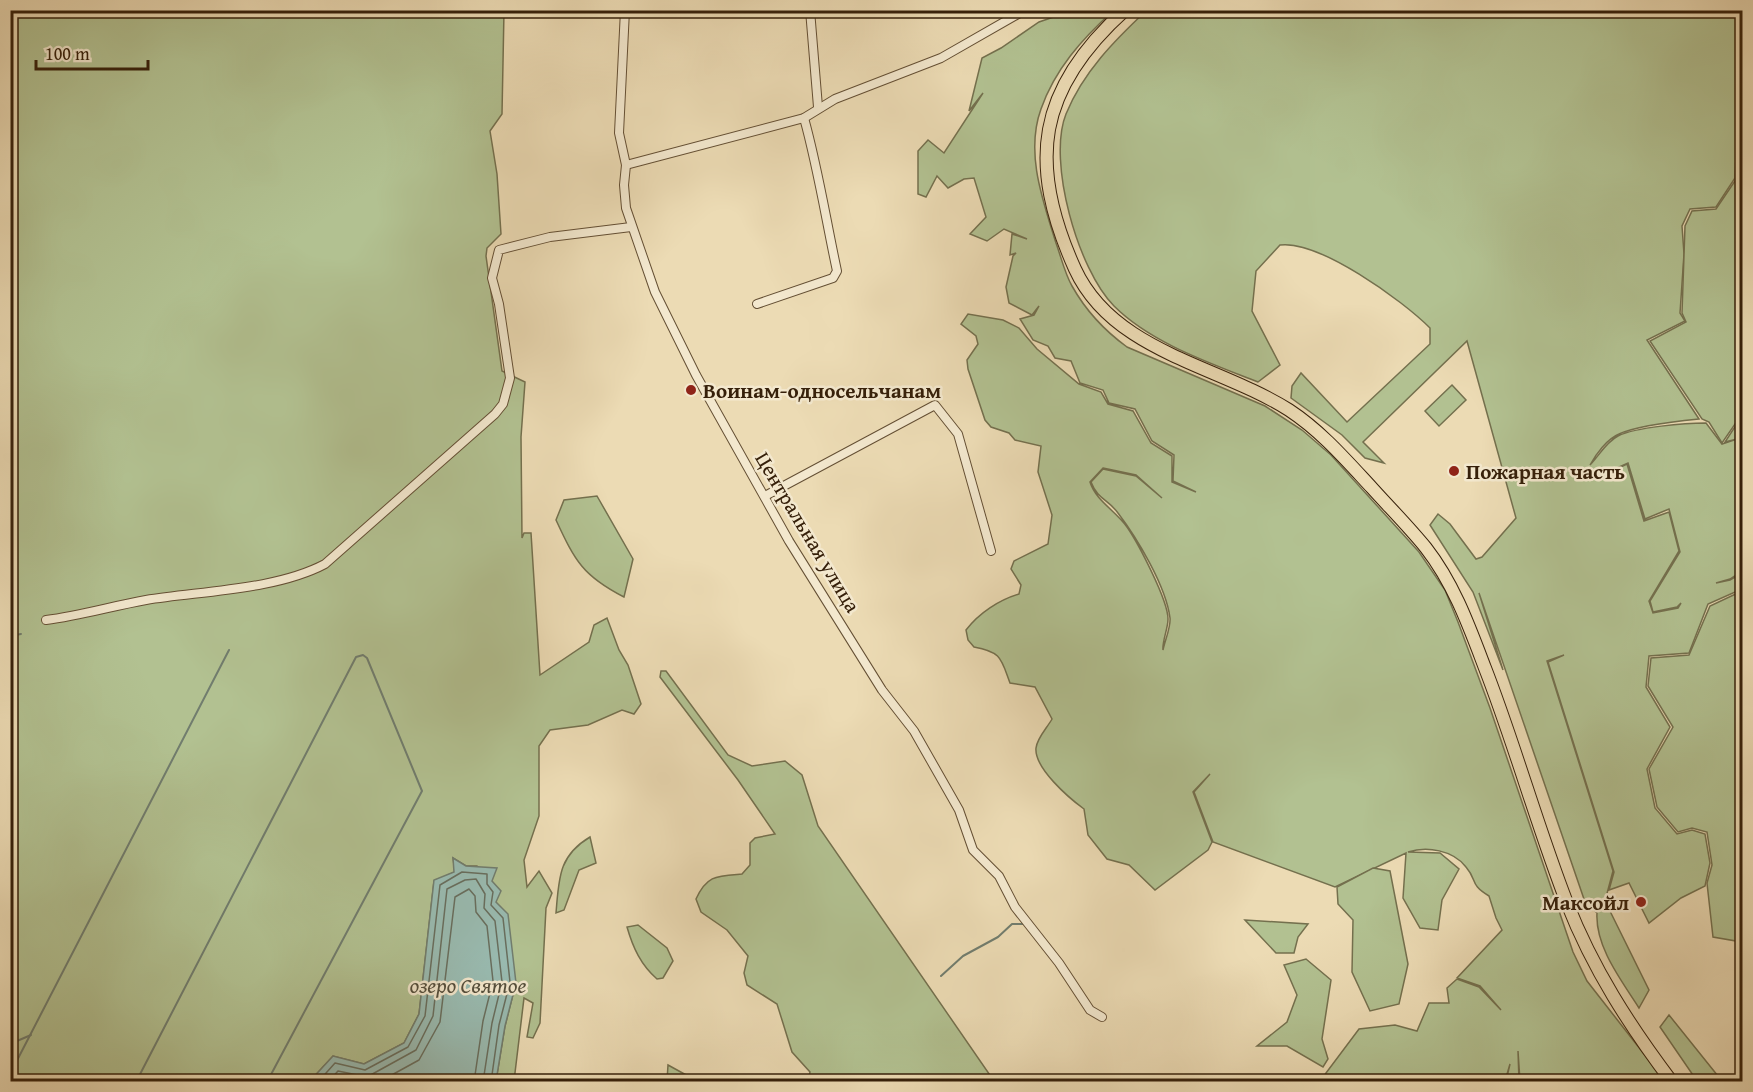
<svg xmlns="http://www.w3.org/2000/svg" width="1753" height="1092" font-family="'Gentium Book Plus',serif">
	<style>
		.green { fill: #b2c191; stroke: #74704e; stroke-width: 1.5; fill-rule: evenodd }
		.water { fill: #99bbb1; stroke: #717d6e; stroke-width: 1.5 }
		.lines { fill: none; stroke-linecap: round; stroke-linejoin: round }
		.shore { stroke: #686e5e; stroke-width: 1.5 }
		.stream { stroke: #717d6e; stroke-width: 2 }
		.minor-casing { stroke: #644f34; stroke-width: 10 }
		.primary-casing { stroke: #36200a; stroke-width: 14 }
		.minor { stroke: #f3e8ce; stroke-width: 8 }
		.primary { stroke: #ecdbb4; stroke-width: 12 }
		.poi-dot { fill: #8f2418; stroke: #f3e8ce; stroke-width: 2 }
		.labels { text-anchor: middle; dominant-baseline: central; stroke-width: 5; stroke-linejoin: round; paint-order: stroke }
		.poi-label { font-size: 21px; font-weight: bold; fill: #36200a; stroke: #f3e8ce; text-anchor: start }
		.street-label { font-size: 21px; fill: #36200a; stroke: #f3e8ce }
		.water-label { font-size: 22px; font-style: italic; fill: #544e3c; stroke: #f3e8ce }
	</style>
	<rect width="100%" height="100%" fill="#ecdbb4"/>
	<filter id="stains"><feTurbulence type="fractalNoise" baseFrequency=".00333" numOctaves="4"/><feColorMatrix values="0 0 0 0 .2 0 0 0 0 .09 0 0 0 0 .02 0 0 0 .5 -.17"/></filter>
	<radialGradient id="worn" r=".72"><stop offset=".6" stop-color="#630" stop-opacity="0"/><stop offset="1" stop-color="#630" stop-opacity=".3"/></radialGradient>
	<g class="green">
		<path d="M1147 10 1742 11V149L1736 156 1735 178 1716 207 1690 209 1682 226 1684 254 1680 313 1685 321 1647 340 1699 419C1679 421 1636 426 1619 434 1607 439 1596 454 1590 465 1598 457 1606 442 1618 436 1636 427 1686 423 1706 423L1722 444 1737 439 1725 442 1742 416V571L1730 579 1716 583 1730 580 1742 573V589L1708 604 1689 653 1649 656 1646 687 1670 727 1647 769 1655 808 1677 834 1692 830 1705 834 1710 863 1705 886 1681 898 1649 923 1629 883 1609 890 1614 872 1548 662 1564 655 1547 661 1613 871 1605 901 1649 990 1639 1008C1622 981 1595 947 1597 913L1585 902 1479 593 1503 670 1473 592 1430 525 1438 514 1450 524 1476 559 1482 557 1516 518 1467 341 1363 442 1384 463 1365 458 1342 435 1291 398 1292 386 1301 373 1347 422 1430 344V328C1402 300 1319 240 1280 245L1256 271 1252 311 1280 365 1258 382C1210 363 1151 343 1114 306 1078 270 1047 161 1066 114 1083 72 1115 40 1147 10ZM1628 463 1645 519 1669 509 1680 552 1650 601 1653 612 1677 607 1681 603 1678 608 1653 613 1649 601 1679 551 1669 512 1644 521 1627 464 1602 476 1585 474 1601 475Z"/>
		<path d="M10 11H504L502 114 490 131 497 174 501 234 487 248 486 256 502 371 525 382 521 437 522 538 524 533H531L540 675 589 642 594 625 607 618 619 650 628 665 641 704 634 714 622 710 588 725 550 730 539 746V816L524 860 527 887 539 871 552 893 546 908 540 1023 533 1038 527 1037 533 1003 524 998 514 1081H496L505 1026 516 983 496 902 477 866H466L453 858 455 872 434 881 419 1014 404 1043 364 1064 333 1056 310 1081H11Z"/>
		<path d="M1071 11H1113C1082 39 1055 69 1041 109 1025 153 1043 201 1056 243 1061 257 1065 274 1072 286 1086 311 1105 331 1127 347L1265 406 1302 430 1331 455 1419 552 1445 590 1458 622 1490 708 1573 952 1587 981 1665 1081H1520L1518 1051 1519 1081H1506L1510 1064 1505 1081H1370L1362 1075 1357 1081H1320L1359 1029 1395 1025 1417 1031 1429 1003H1449L1447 988 1457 979 1479 987 1501 1010 1480 986 1457 978 1502 930 1496 918 1489 896C1469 884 1478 881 1466 867 1453 850 1427 846 1408 852L1440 853 1459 869 1442 900 1438 930 1420 928 1403 898 1406 853 1335 887 1213 842 1194 792 1210 774 1193 792 1212 842 1208 850 1155 890 1129 865 1107 859 1088 835 1084 809C1069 798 1034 768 1036 748 1037 738 1047 728 1052 719L1035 687 1010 683C1001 659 1002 652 974 647L968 640 966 630C979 613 999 600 1019 594L1021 585 1011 569 1014 561 1048 544 1052 515 1038 472 1041 446 1015 440 1009 433 991 427 985 420 968 369 967 360 978 344 976 336 961 324 968 314 1003 320 1019 328 1037 349 1079 384 1101 392 1108 404 1133 411 1151 443 1172 456V482L1196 492 1173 481 1174 455 1152 441 1135 409 1109 403 1103 390 1080 383 1071 361 1055 358 1048 346 1033 340 1020 319 1034 315 1039 306 1032 315 1009 303 1006 287 1013 256 1016 253 1010 255 1012 234 1027 239 1004 229 987 241 970 234 986 217 974 178 964 179 948 188 937 176 926 197 918 194V151L928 140 944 153 983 93 969 111 982 58 1001 48 1039 22ZM1103 468 1136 475 1162 498 1136 476 1103 469 1091 482C1098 500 1108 499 1118 513 1137 538 1166 586 1170 618 1171 627 1165 640 1163 650 1162 641 1168 629 1168 619 1168 600 1138 543 1127 527 1115 510 1096 501 1090 482Z"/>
		<path d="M1742 152V414L1722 443 1709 422 1702 419 1650 341 1686 322 1682 313 1685 226 1692 211 1716 209 1737 178 1738 157Z"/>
		<path d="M1452 385 1466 400 1439 426 1425 411Z"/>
		<path d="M597 496 633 559 624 597C583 576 575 561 556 520L564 500Z"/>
		<path d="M1742 591V942L1713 937 1707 883 1712 865 1707 832 1692 828 1678 832 1657 807 1649 769 1673 727 1648 686 1651 658 1689 655 1710 606Z"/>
		<path d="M661 671H666L728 755 752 766 785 761 802 775 818 826 994 1081H808L810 1072 792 1052 777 1004 747 985 744 973 748 956 727 930 701 912 696 899C707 875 717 876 742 874L750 865V843L755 838 775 834 738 780 660 677Z"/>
		<path d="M590 837 596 863 579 870 564 910 556 913C559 879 558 856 590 837Z"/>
		<path d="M1373 868 1390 871 1408 964 1399 1004 1370 1011 1352 972 1353 920 1338 904 1337 887Z"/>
		<path d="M1245 920 1308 924 1298 937 1294 953H1276Z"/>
		<path d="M638 925 667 948 673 961 663 978 657 979C641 965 633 948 627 927Z"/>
		<path d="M1306 959 1331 980 1322 1039 1328 1059 1323 1067 1287 1046H1257L1287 1022 1297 995 1284 965Z"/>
		<path d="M1669 1015 1722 1081H1697L1660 1027Z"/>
		<path d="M668 1065 688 1076 687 1081H667Z"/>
	</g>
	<path class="water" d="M453 858 466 866 497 868 492 881 501 891 496 902 508 914 516 983 505 1026 496 1081H310L333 1056 364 1064 404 1043 419 1014 434 880 454 872Z"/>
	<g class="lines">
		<g class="shore">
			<path d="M318 1082 335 1063 365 1070 408 1047 425 1016 440 885 462 872 487 874V884L493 892 491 905 503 918 510 982 499 1025 491 1082"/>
			<path d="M328 1082 338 1071 367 1077 416 1050 433 1016 447 889 465 880 476 879 485 894 484 908 495 921 502 982 492 1023 483 1082"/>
			<path d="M379 1082 419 1060 440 1022 455 897 469 889 475 896 476 912 487 926 493 981 483 1021 474 1082"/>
		</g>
		<g class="stream">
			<path d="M10 636 21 634"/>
			<path d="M941 976 963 956 998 937 1012 924H1024"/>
			<path d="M10 1044 31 1035"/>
			<path d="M10 1074 229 650"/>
			<path d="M136 1082 356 657 363 655 367 658 422 791 267 1082"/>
		</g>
		<g class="minor-casing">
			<g id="minor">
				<path d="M625 10 619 133 626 165 624 185 626 208 655 292 696 375 789 541 882 690 914 731 959 810 973 850 999 876 1015 907 1059 963 1090 1010 1102 1017"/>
				<path d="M810 10 818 107"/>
				<path d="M626 165 804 118 835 99 941 58 1025 10"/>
				<path d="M757 304 833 278 837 271C826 220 818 168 804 118"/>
				<path d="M765 496 935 405 958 434 991 551"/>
				<path d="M46 620C80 616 112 606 146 600 201 591 276 590 325 564L495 414 503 404 510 378 499 304 492 278 499 250 550 237 631 227"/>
			</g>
		</g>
		<g class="primary-casing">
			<path id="primary" d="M1125 10C1037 89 1027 163 1075 269 1113 352 1218 365 1289 410 1321 431 1346 460 1372 488 1390 508 1409 527 1426 548 1454 584 1469 626 1485 668 1515 745 1537 826 1567 903 1593 969 1629 1025 1672 1082"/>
		</g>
		<use href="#minor" class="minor"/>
		<use href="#primary" class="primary"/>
	</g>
	<g class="poi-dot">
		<circle cx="691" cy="390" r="6"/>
		<circle cx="1454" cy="471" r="6"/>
		<circle cx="1641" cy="902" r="6"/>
	</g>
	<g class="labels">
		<g class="poi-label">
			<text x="703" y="390">Воинам-односельчанам</text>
			<text x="1466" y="471">Пожарная часть</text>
			<text x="1629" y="902" text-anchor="end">Максойл</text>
		</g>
		<g class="street-label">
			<text transform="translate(808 532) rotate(59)">Центральная улица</text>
		</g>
		<g class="water-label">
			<text x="468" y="985">озеро Святое</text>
		</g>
	</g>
	<rect width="1753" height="1092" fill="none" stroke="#ecdbb4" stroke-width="36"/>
	<rect x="12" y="12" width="1729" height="1068" fill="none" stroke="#36200a" stroke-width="3"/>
	<rect x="18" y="18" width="1717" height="1056" fill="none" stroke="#36200a" stroke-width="1.5"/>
	<path d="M36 60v9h112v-9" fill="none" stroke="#36200a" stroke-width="3"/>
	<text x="45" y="60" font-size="18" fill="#36200a" stroke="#f3e8ce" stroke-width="4.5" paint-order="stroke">100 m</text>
	<rect width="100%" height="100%" filter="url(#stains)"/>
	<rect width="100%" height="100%" fill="url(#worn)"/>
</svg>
